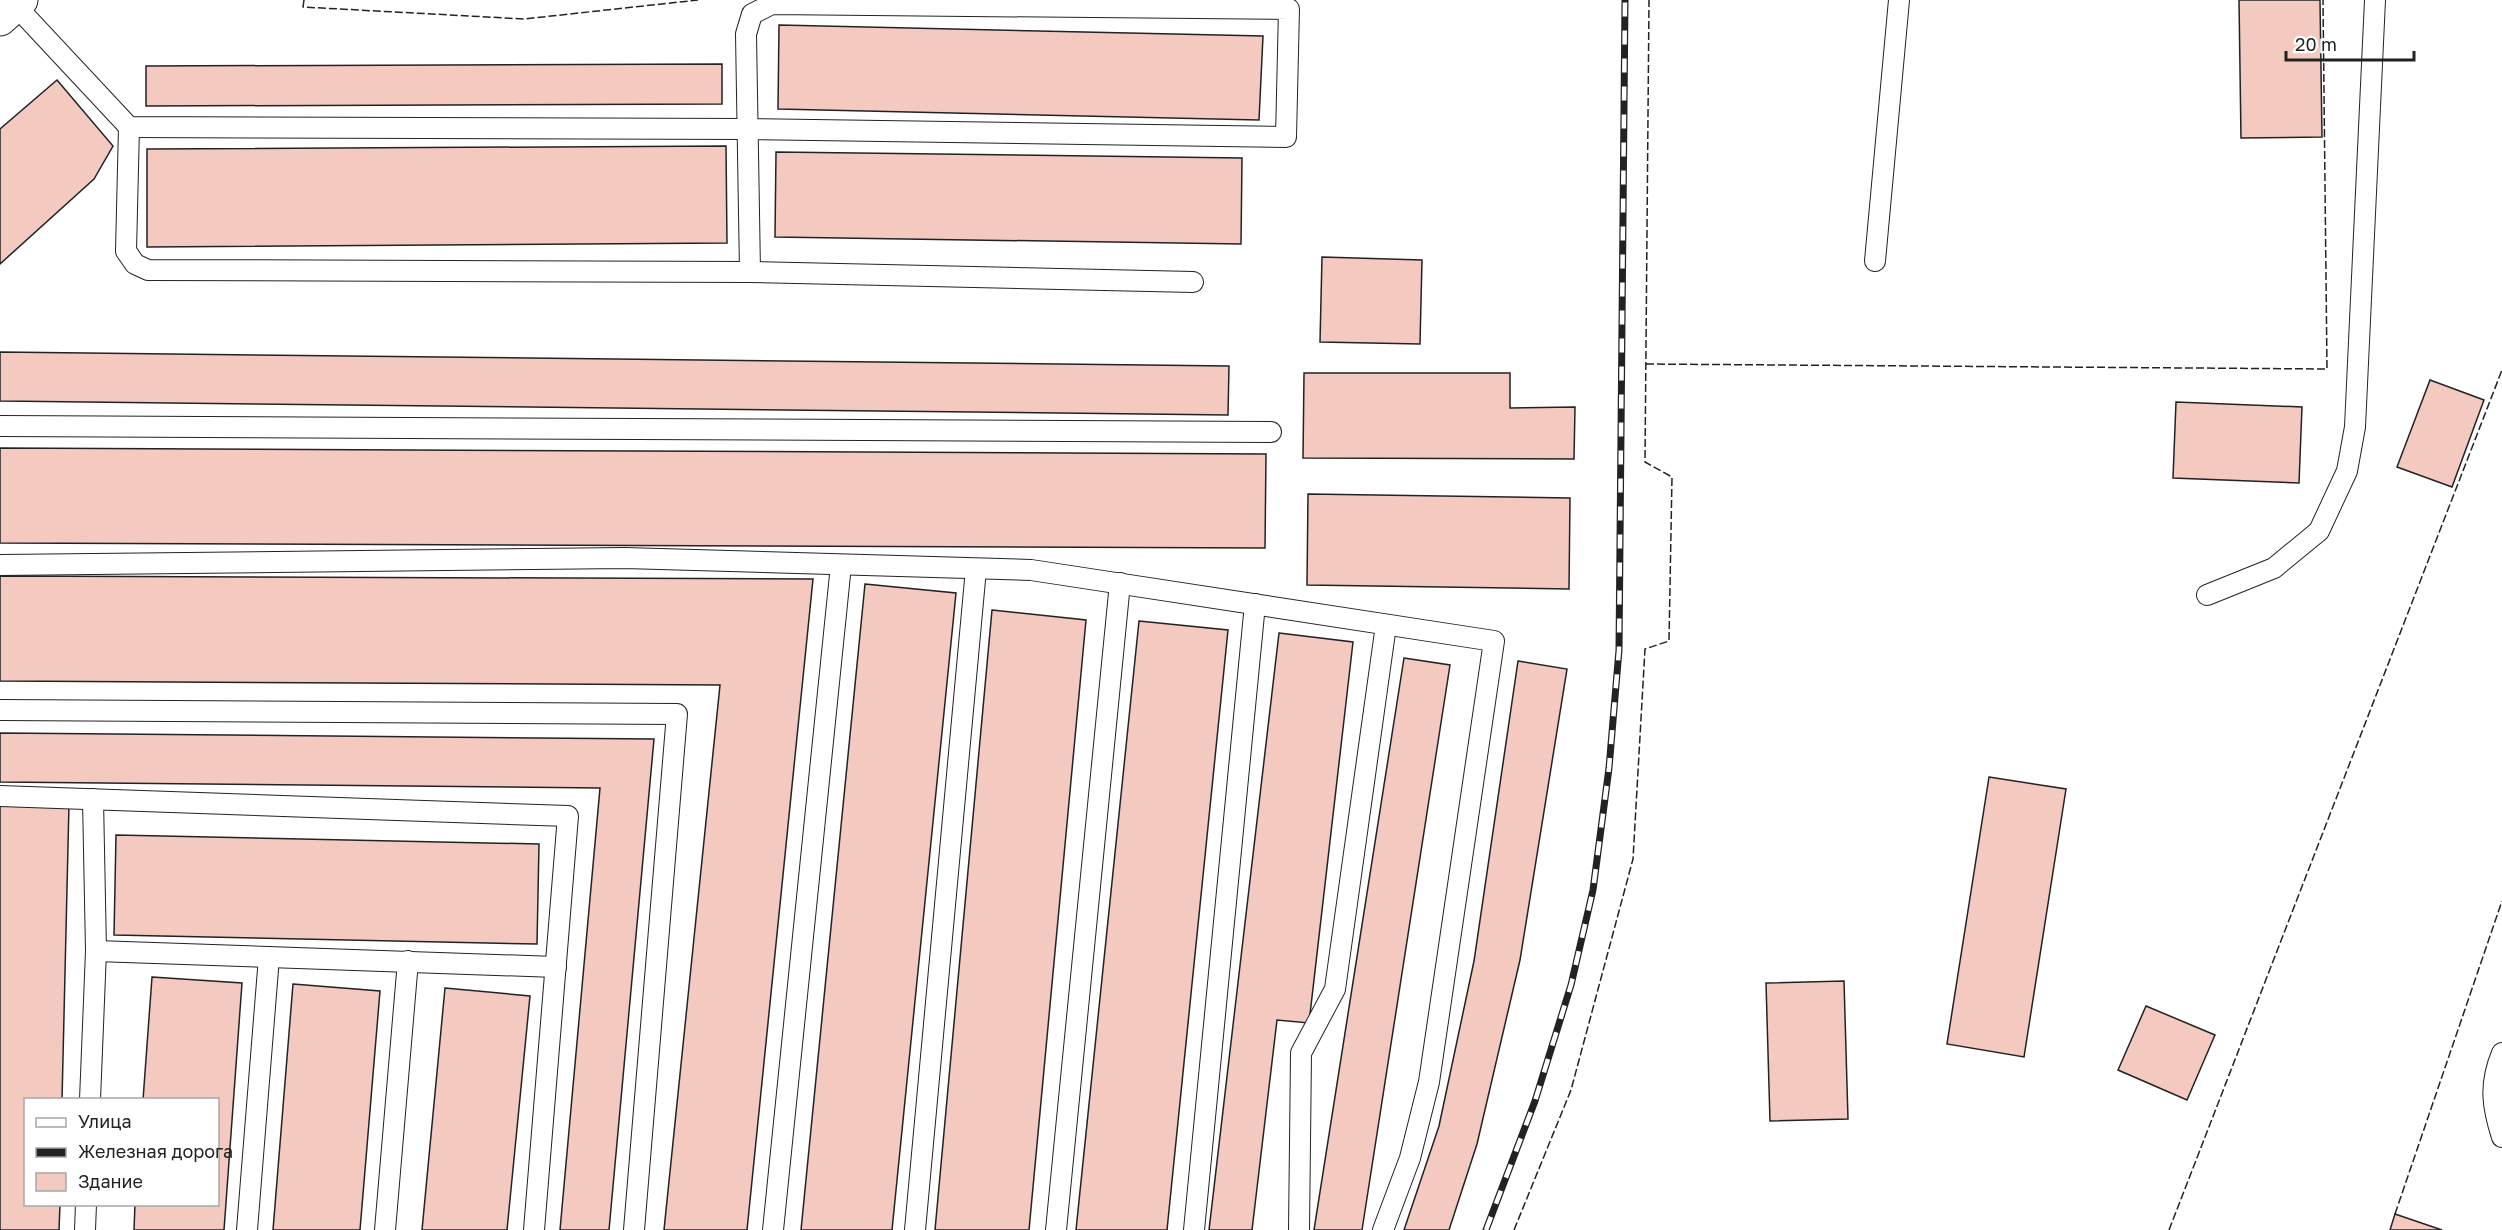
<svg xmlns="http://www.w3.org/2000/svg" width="2502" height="1230" font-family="'Golos Text',sans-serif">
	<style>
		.building { fill: #f3c9c0; stroke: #222; stroke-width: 1.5 }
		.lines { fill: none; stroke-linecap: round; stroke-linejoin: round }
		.lane-casing { stroke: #222; stroke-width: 22 }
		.secondary-casing { stroke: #222; stroke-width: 35 }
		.lane { stroke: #fff; stroke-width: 20 }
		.secondary { stroke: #fff; stroke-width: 33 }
		.rail-casing { stroke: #222; stroke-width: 7 }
		.rail { stroke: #fff; stroke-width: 4.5; stroke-dasharray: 14; stroke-linecap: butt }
		.fence { stroke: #222; stroke-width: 1.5; stroke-dasharray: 8 3; stroke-linecap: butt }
	</style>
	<rect width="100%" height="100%" fill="#fff"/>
	<g class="building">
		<path d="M2239 0H2320L2322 137 2241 138Z"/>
		<path d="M779 25 1263 36 1259 120 778 109Z"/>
		<path d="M722 64V104L146 106V66Z"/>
		<path d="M57 80 113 146 94 179 0 264V129Z"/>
		<path d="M726 146 727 243 147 247V149Z"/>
		<path d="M776 152 1242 158 1241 244 775 237Z"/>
		<path d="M1322 257 1422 260 1420 344 1320 342Z"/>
		<path d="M0 352 1229 366 1228 415 0 401Z"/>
		<path d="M1304 373H1510V408L1575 407 1574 459 1303 458Z"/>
		<path d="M2430 380 2484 400 2452 487 2397 467Z"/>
		<path d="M2176 402 2302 407 2299 483 2173 478Z"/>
		<path d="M0 448 1266 454 1265 548 0 543Z"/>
		<path d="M1308 494 1570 498 1569 589 1307 585Z"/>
		<path d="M0 576 813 579 747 1230H664L720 685 0 681Z"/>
		<path d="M865 584 956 593 892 1230H801Z"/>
		<path d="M992 610 1086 620 1029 1230H935Z"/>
		<path d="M1139 621 1228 630 1167 1230H1076Z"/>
		<path d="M1279 633 1353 642 1309 1023 1277 1020 1252 1230H1209Z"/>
		<path d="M1404 658 1450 665 1362 1230H1314Z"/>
		<path d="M1518 661 1567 669 1520 960 1477 1144 1449 1230H1404L1439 1126 1474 961Z"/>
		<path d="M0 733 654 739 609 1230H560L600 788 0 782Z"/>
		<path d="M1989 777 2066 789 2024 1057 1947 1044Z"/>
		<path d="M0 803 69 804 62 1100H26V1204H60L59 1230H0Z"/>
		<path d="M116 835 539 844 537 944 114 935Z"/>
		<path d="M152 977 242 983 224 1230H134L135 1204H218V1100H143Z"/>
		<path d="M1844 981 1848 1119 1770 1121 1766 983Z"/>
		<path d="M293 984 380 991 360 1230H273Z"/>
		<path d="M445 988 530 996 507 1230H422Z"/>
		<path d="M2146 1006 2215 1035 2187 1100 2118 1070Z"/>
		<path d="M2395 1214 2442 1230H2390Z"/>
	</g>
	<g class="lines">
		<g class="lane-casing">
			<g id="lane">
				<path d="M15 5 129 127 747 129 1286 137 1289 9 772 4 752 14 746 34 750 272"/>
				<path d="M129 127 126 251 135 264 148 270 750 272 1193 282"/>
				<path d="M1875 261 1899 0"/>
				<path d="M0 426 1271 432"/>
				<path d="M0 565 625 558 1031 570 1494 641 1429 1082 1410 1158 1383 1230"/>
				<path d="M2207 595 2274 568 2319 531 2347 471 2355 427 2375 0"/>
				<path d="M0 710 677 714 634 1230"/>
				<path d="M0 796 568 816 534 1230"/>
				<path d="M96 951 556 967"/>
				<path d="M2502 1053C2489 1084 2492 1106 2502 1137"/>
				<path d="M90 1100 96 951 93 799"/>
				<path d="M85 1230 86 1204"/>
				<path d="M247 1230 269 957"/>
				<path d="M385 1230 408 961"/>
				<path d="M773 1230 841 565"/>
				<path d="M915 1230 976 569"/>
				<path d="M1056 1230 1120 583"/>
				<path d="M1194 1230 1255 604"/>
				<path d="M1299 1230 1301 1053 1335 989 1386 625"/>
			</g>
		</g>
		<g class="secondary-casing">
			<path id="secondary" d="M0 19 21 0"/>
		</g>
		<use href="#lane" class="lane"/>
		<use href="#secondary" class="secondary"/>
		<g class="rail-casing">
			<path id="rail" d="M1486 1230 1535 1101 1571 985 1593 890 1609 768 1619 650 1625 0"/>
		</g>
		<use href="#rail" class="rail"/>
		<g class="fence">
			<path d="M304 0 303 7 524 19 698 0"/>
			<path d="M1646 364 2327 369 2323 0"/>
			<path d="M2395 1214 2502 901"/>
			<path d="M1514 1230 1571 1090 1633 859 1645 649 1669 641 1672 477 1645 462 1649 0"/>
			<path d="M2169 1230 2502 370"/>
		</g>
	</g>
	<rect x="24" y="1098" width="195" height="108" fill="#ffffff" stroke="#a7a7a7" stroke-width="1.5"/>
	<rect x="36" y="1118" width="30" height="9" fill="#ffffff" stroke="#a7a7a7" stroke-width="1.5"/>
	<text x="78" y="1128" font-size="18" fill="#222222">Улица</text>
	<rect x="36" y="1148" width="30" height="9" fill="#222222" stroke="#a7a7a7" stroke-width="1.5"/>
	<text x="78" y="1158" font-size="18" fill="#222222">Железная дорога</text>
	<rect x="36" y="1173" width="30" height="18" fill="#f3c9c0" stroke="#a7a7a7" stroke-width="1.5"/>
	<text x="78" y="1188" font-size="18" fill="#222222">Здание</text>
	<path d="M2286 51v9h128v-9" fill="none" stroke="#222222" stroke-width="3"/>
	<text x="2295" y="51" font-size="18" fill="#222222" stroke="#ffffff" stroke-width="4.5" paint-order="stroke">20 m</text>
</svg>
